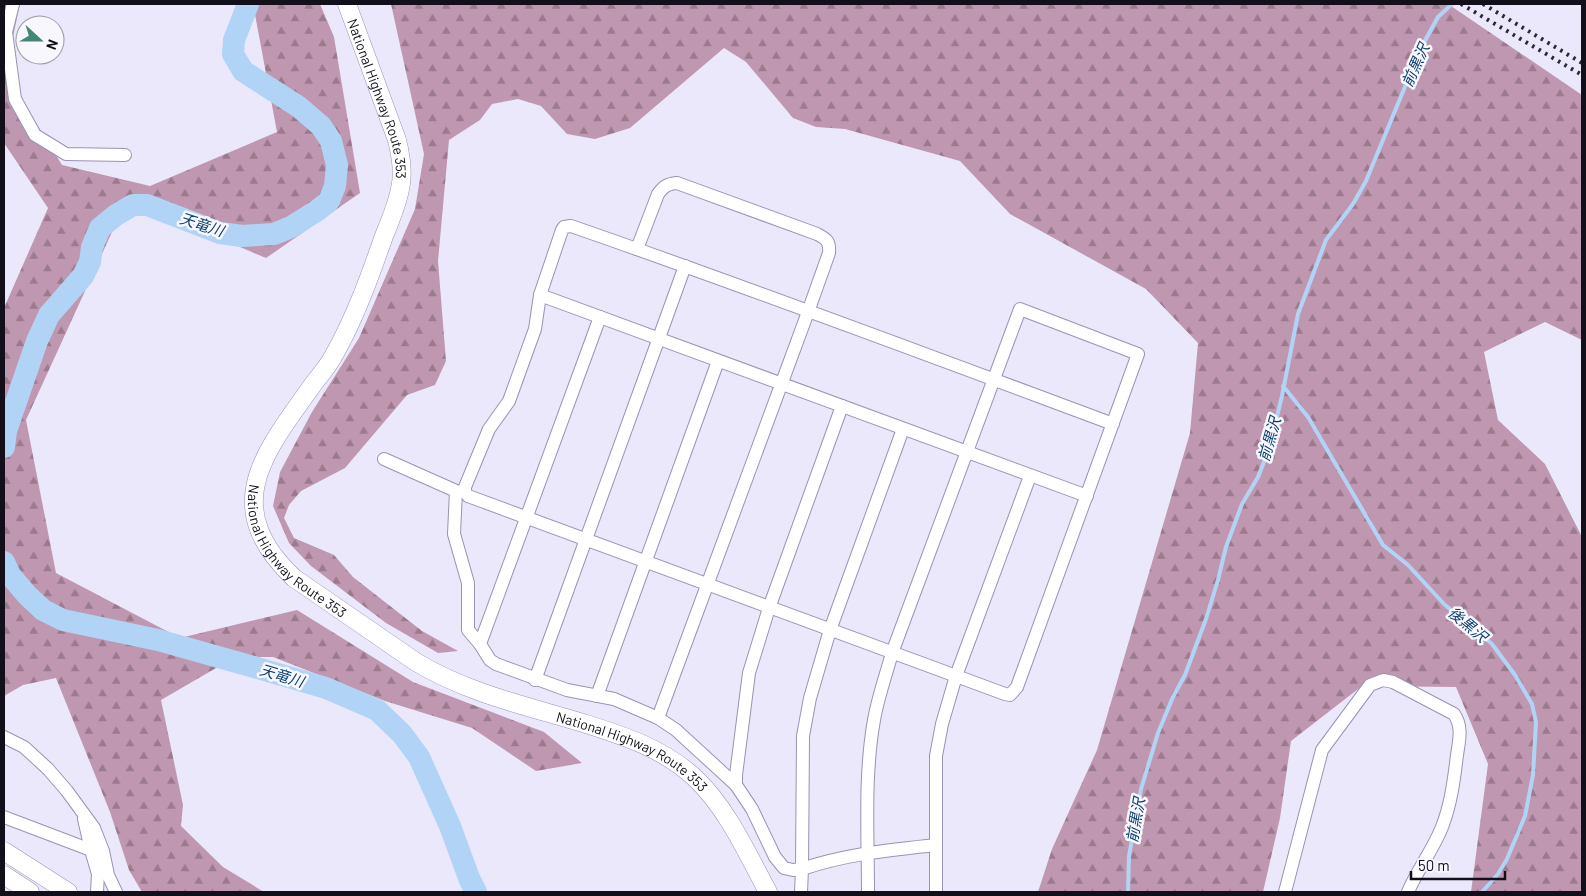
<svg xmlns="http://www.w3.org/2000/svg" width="1586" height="896" font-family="Barlow,'Noto Sans JP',sans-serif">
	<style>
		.forest { fill: url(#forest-firs) }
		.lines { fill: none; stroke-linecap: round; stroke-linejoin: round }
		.stream { stroke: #b1d4f6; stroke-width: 4 }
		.river { stroke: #b1d4f6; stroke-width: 22 }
		.minor-casing { stroke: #9993b2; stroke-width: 14 }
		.highway-casing { stroke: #9993b2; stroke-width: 19 }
		.minor { stroke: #fff; stroke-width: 12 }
		.highway { stroke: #fff; stroke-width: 18 }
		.rail { stroke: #2c2935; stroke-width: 4; stroke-dasharray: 2.5 5; stroke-linecap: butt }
		.labels { text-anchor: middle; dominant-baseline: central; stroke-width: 5; stroke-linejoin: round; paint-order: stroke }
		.street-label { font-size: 14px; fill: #120f1a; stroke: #f8f7fe }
		.water-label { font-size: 15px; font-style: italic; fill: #0b426c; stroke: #f8f7fe }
	</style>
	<defs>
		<pattern id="forest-firs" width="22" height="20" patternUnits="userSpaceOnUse" patternTransform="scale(1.25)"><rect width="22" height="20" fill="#c097b0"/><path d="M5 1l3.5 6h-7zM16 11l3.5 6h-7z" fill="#9b7a8e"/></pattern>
	</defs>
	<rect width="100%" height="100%" fill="#ebe8fc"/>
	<g class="forest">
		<path d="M4 4H20L5 73 62 165 150 186 277 132 253 4H320L334 37 360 193 266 258 173 219 123 208 26 420 56 573 180 638 297 610 413 682 544 732 582 763 536 771 472 728 385 701 273 657H235L161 700 183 805 181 826 223 867 264 892H142L129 870 110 812 56 678 23 685 4 696V308L48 208 4 143Z"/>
		<path d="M391 4H1448L1582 95V340L1545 322 1484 352 1498 420 1545 464 1582 537V892H1471L1488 764 1456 687 1362 686 1291 741 1280 818 1263 892H1038L1052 849 1097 750 1190 433 1198 343 1146 289 1010 214 960 161 845 129 816 127 793 118 746 62 724 48 630 128 595 139 567 134 541 106 518 99 492 104 480 120 449 140 438 261 446 361 435 385 407 395 345 468 301 491 289 505 284 518 294 538 334 555 353 577 422 631 458 651 438 653 386 623 311 566 289 543 273 506 280 472 312 412 359 338 415 209 424 154Z"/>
	</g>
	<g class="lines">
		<g class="stream">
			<path d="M1283 386 1308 417 1383 545 1408 565 1444 604 1492 644 1515 675 1532 704 1536 722 1533 775 1525 816 1507 859 1498 874 1482 892"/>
			<path d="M1128 892 1129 856 1141 789 1158 733 1173 697 1185 675 1206 619 1218 580 1226 547 1242 504 1258 477 1269 449 1282 396 1298 314 1326 240 1353 204 1366 181 1421 48 1438 17 1452 4"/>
		</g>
		<g class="river">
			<path d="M4 447 6 431 37 341 49 315 83 276 90 262 92 247 100 228 116 215 133 205H147L220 233 242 236 274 234 291 227 318 210 329 201 335 186 337 165 331 141 321 126 299 107 243 71 233 54 234 40 248 4"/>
			<path d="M4 562 10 575 27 595 43 610 63 620 158 640 261 669 326 688 377 710 402 734 419 757 450 826 469 878 476 892"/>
		</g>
		<g class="minor-casing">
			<g id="minor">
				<path d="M13 4 6 32 15 99 35 135 66 154 125 155"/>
				<path d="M637 249 658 194C664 186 667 184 677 183L817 234C827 239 830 242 829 253L808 312 658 718"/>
				<path d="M540 295 1087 496"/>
				<path d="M600 317 480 644 490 660 496 664 567 690 614 699 658 718 676 730 736 785 752 809 775 857 784 868 793 870 802 869 801 892"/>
				<path d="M903 429 830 630 810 698 803 736 802 869C846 854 890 850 936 845V756L942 724 956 676 1030 476"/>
				<path d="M384 459 456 491 454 534 468 583V630L480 644"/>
				<path d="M535 680 685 266"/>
				<path d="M597 696 718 361"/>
				<path d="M4 737 24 747 48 769 67 791 94 828 103 851 108 875 116 892"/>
				<path d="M736 785V775L749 673 769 608 842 406"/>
				<path d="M4 817 91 850"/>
				<path d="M84 819 91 850 98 874 97 892"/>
				<path d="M868 892C868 835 864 776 874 720 878 697 886 675 892 653L1020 309 1138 354C1098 465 1058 576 1017 687L1010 695 1005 694 468 496 465 492V487L489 429 509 401 535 329 540 295 562 230 564 227 571 226C753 289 933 357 1113 424"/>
				<path d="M936 892V845"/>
				<path d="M1285 892 1322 750 1370 685 1383 680 1393 682 1454 714C1463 727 1459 741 1457 755 1454 780 1451 804 1442 827 1433 850 1417 870 1408 892"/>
			</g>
		</g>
		<g class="highway-casing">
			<g id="highway">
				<path id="s1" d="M347 4 397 140C401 156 404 173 400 189 397 205 390 221 384 236 370 276 355 318 334 355 329 365 321 374 314 383 266 451 217 505 294 578L416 662C467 693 527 706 583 723 624 736 663 748 695 778 727 808 747 853 768 892"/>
				<path d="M4 851 68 892"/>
				<path d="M4 875 30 892"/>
			</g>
		</g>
		<use href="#minor" class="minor"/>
		<use href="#highway" class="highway"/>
		<g class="rail">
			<path d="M1461 4 1582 75"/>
			<path d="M1483 4 1582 63"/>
		</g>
	</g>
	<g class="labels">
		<g class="street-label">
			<text stroke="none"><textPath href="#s1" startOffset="100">National Highway Route 353</textPath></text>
			<text stroke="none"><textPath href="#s1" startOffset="610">National Highway Route 353</textPath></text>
			<text stroke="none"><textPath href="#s1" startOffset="1015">National Highway Route 353</textPath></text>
		</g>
		<g class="water-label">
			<text transform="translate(1415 65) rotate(-66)">前黒沢</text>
			<text transform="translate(202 224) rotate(18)">天竜川</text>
			<text transform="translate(1269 439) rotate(-74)">前黒沢</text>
			<text transform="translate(1468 624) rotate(40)">後黒沢</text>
			<text transform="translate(282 675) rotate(17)">天竜川</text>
			<text transform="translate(1135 820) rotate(-80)">前黒沢</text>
		</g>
	</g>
	<rect width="1586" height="896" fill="none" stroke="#120f1a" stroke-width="10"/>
	<g transform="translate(40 40) rotate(111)"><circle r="24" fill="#f8f7fe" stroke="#9c9aa3"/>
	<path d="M0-4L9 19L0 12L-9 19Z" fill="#448676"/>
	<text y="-8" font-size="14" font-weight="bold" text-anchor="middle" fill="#120f1a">N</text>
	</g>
	<path d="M1411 871v8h94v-8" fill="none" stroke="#120f1a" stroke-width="2.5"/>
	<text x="1418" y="871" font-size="15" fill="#120f1a" stroke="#f8f7fe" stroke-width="4" paint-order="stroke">50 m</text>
</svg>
